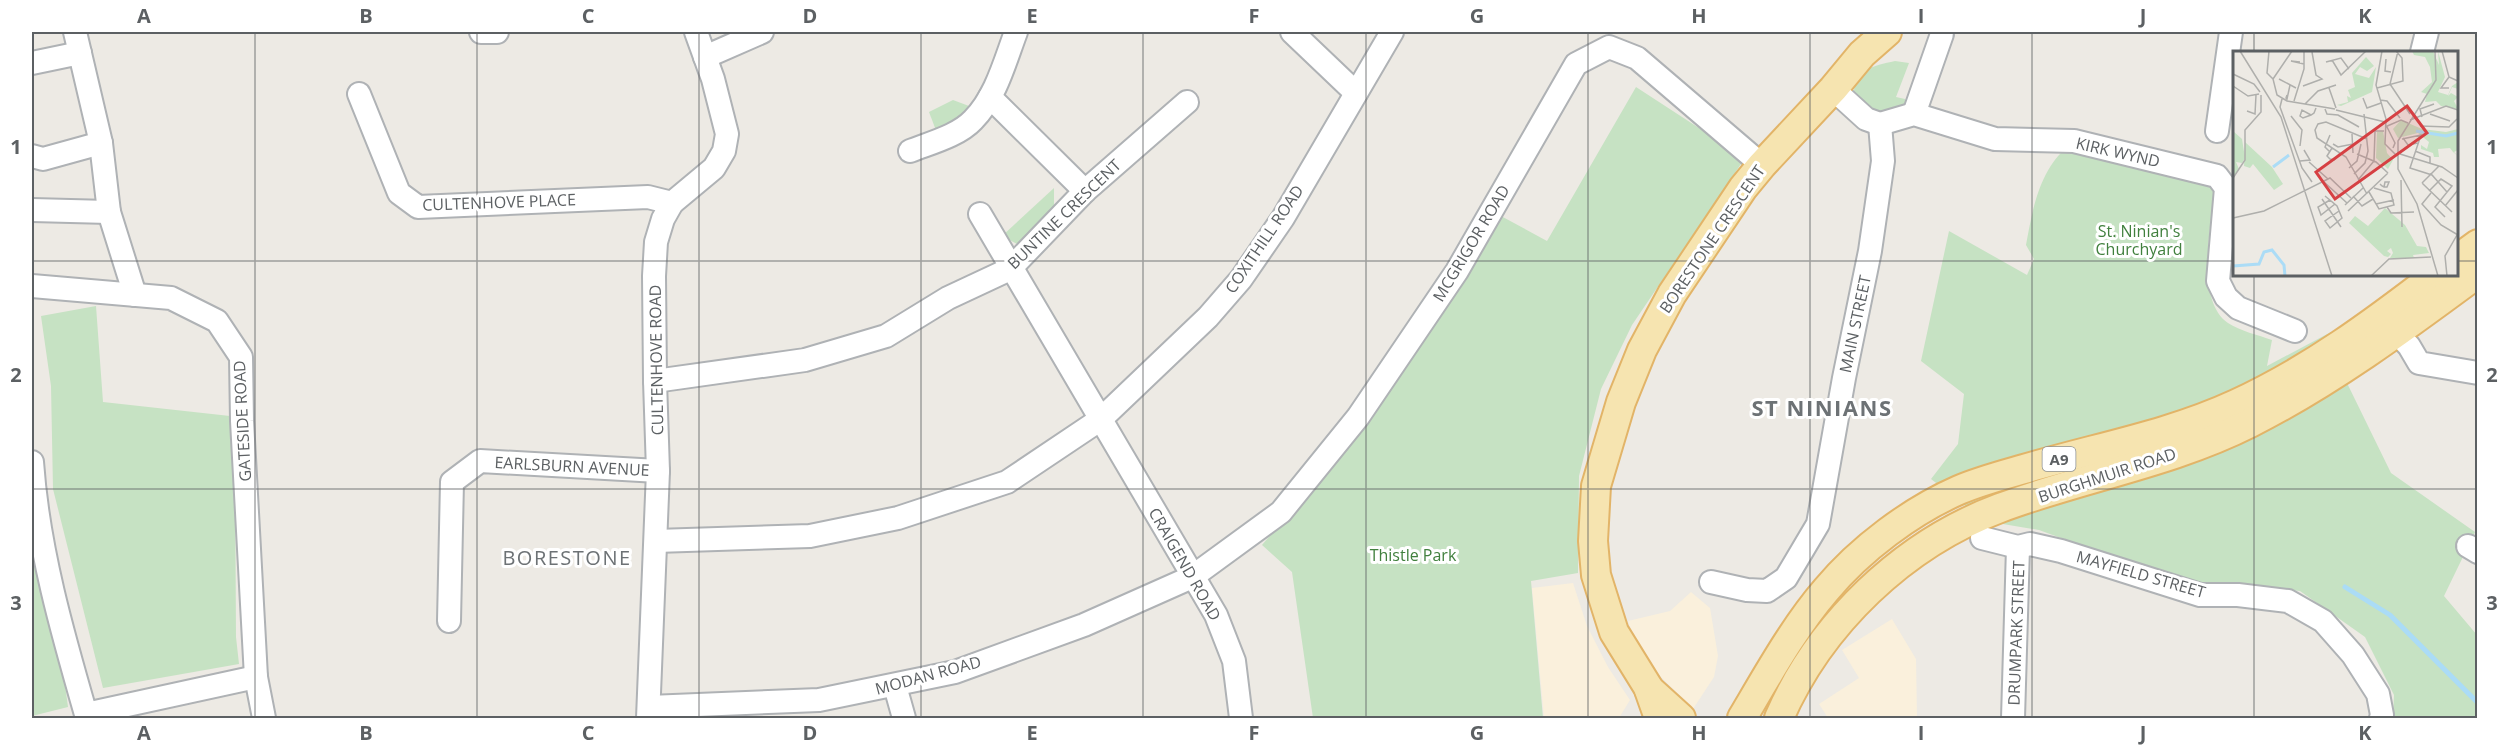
<svg xmlns="http://www.w3.org/2000/svg" width="2509" height="750" font-family="'Open Sans',sans-serif">
	<style>
		.commercial { fill: #faf0dc }
		.green { fill: #c6e2c3 }
		.lines { fill: none; stroke-linecap: round; stroke-linejoin: round }
		.stream { stroke: #abdcf6; stroke-width: 5 }
		.minor-casing { stroke: #afb2b5; stroke-width: 26 }
		.major-casing { stroke: #e2b468; stroke-width: 32 }
		.minor { stroke: #fff; stroke-width: 22 }
		.major { stroke: #f6e4b0; stroke-width: 28 }
		.grid { fill: none; stroke: #5c6063; stroke-width: 1.5; stroke-opacity: 0.55 }
		.labels { text-anchor: middle; dominant-baseline: central; stroke-width: 6; stroke-linejoin: round; paint-order: stroke }
		.shield { fill: #fff; stroke: #8d9092; stroke-width: 1.5 }
		.shield-label { font-size: 15px; font-weight: bold; fill: #5c6063 }
		.street-label { font-size: 16px; fill: #5c6063; stroke: #fff }
		.park-label { font-size: 16px; fill: #41803e; stroke: #fff }
		.quarter-label { font-size: 20px; letter-spacing: 1.5px; fill: #6d7275; stroke: #fff }
		.district-label { font-size: 22px; font-weight: bold; letter-spacing: 1.5px; fill: #6d7275; stroke: #fff }
		.inset-river { fill: none; stroke: #abdcf6; stroke-width: 3 }
		.inset-road { fill: none; stroke: #afafac; stroke-width: 1.5 }
		.view { fill: #d64043; fill-opacity: 0.15; stroke: #d64043; stroke-width: 3 }
		.inset-edge { fill: none; stroke: #5c6063; stroke-width: 3 }
		.neatline { fill: none; stroke: #5c6063; stroke-width: 2 }
		.grid-label { font-size: 20px; text-anchor: middle; font-weight: bold; fill: #5c6063 }
	</style>
	<rect width="100%" height="100%" fill="#edeae4"/>
	<g class="commercial">
		<path d="M1573 583 1587 626 1608 667 1630 700 1619 718H1544L1532 588Z"/>
		<path d="M1691 592 1710 608 1718 656 1714 677 1693 709 1660 676 1635 641 1628 621 1670 611Z"/>
		<path d="M1892 619 1916 659 1917 718H1828L1819 704 1859 678 1842 650Z"/>
	</g>
	<g class="green">
		<path d="M1895 61 1909 63 1896 97 1905 99 1907 103 1902 109 1883 117 1854 96C1853 69 1873 66 1895 61Z"/>
		<path d="M1636 87 1745 158 1632 325 1601 389 1579 476 1578 573 1531 581 1543 718H1313L1292 572 1262 545 1370 418 1501 216 1547 241Z"/>
		<path d="M953 100 969 106 966 113 937 133 929 112Z"/>
		<path d="M2065 149 2210 185 2215 190C2211 224 2195 301 2228 323 2240 331 2258 335 2272 340L2267 366 2331 332 2346 381 2391 473 2475 532 2444 596 2477 635V718H2393L2394 695 2365 637 2300 591 2219 582 2184 583 2039 530 1985 521 1931 479 1958 444 1964 394 1921 361 1949 231 2027 275 2034 259 2026 245C2032 212 2039 172 2065 149Z"/>
		<path d="M1054 188V216L1023 247 1002 236Z"/>
		<path d="M96 306 103 402 230 416 235 464 236 637 239 664 103 688 53 489 51 386 41 316Z"/>
		<path d="M32 563 44 578 61 655 68 707 32 716Z"/>
	</g>
	<g class="lines">
		<path class="stream" d="M2345 587 2390 615 2478 703"/>
		<g class="minor-casing">
			<g id="minor">
				<path d="M75 32 101 143 109 212 135 295"/>
				<path d="M481 32H497"/>
				<path d="M1292 32 1356 93"/>
				<path d="M2422 52 2427 32"/>
				<path d="M705 57 762 32"/>
				<path d="M32 63 80 53"/>
				<path d="M1833 89 1866 119 1880 124 1914 114 1995 139 2074 141 2217 176 2226 188 2218 281 2226 297 2238 308 2295 331"/>
				<path d="M359 94 399 193 418 207 648 197 672 203"/>
				<path d="M990 97 1085 191"/>
				<path d="M1914 114 1942 34"/>
				<path d="M2217 131 2231 32"/>
				<path d="M910 151C930 143 958 136 973 120 996 97 1005 61 1016 32"/>
				<path d="M32 156 43 159 101 143"/>
				<path d="M32 210 109 212"/>
				<path d="M980 214 1216 615 1234 661 1241 718"/>
				<path d="M32 286 171 298 217 321 241 357 242 421 256 677 264 718"/>
				<path d="M2386 322 2409 346 2419 363 2478 373"/>
				<path d="M655 381 805 360 886 336 948 298 1010 269 1085 191 1187 102"/>
				<path d="M32 462C38 549 63 635 87 718"/>
				<path d="M1982 538 2018 547 2030 544 2061 551 2200 595H2238L2288 601 2323 621 2353 655 2378 694 2382 715 2381 718"/>
				<path d="M656 541 810 536 898 518 1007 482 1101 419 1208 317 1241 279 1283 218 1392 32"/>
				<path d="M2468 546 2478 552"/>
				<path d="M1711 582 1747 590 1767 591 1786 578 1818 524 1844 378 1870 251 1883 161 1880 124"/>
				<path d="M449 621 452 482 480 461 658 471"/>
				<path d="M895 686 904 718"/>
				<path d="M649 707 819 700 955 672 1084 625 1192 577 1281 512 1358 417 1457 271 1576 64 1609 47 1637 58 1762 165"/>
				<path d="M86 714 256 677"/>
				<path d="M648 718 658 471 655 381 654 276 656 242 663 219 672 203 714 168 724 151 727 134 713 79 696 32"/>
				<path d="M2013 718 2018 547"/>
			</g>
		</g>
		<g class="major-casing">
			<g id="major">
				<path d="M2456 260 2478 244"/>
				<path d="M1649 689 1681 718"/>
				<path d="M1659 718 1648 687 1614 632 1596 575 1593 541 1596 486 1621 402 1642 350 1672 294 1743 188 1762 165 1833 89 1862 54 1887 32"/>
				<path d="M1742 718C1767 676 1794 627 1826 590 1860 549 1911 511 1959 490 1980 481 2003 475 2024 469 2094 448 2169 435 2236 404 2310 370 2372 324 2437 274"/>
				<path d="M1779 718C1820 624 1903 544 2000 508 2083 477 2171 463 2250 423 2331 382 2405 327 2478 273"/>
			</g>
		</g>
		<use href="#minor" class="minor"/>
		<use href="#major" class="major"/>
	</g>
	<path class="grid" d="M255 32V718M477 32V718M699 32V718M921 32V718M1143 32V718M1366 32V718M1588 32V718M1810 32V718M2032 32V718M2254 32V52M32 261H2234M2456 261H2478M2254 274V718M32 489H2478"/>
	<g class="labels">
		<rect class="shield" x="2042.5" y="447" width="33" height="24" rx="4.5"/>
		<g class="shield-label">
			<text x="2059" y="459">A9</text>
		</g>
		<g class="street-label">
			<text transform="translate(2118 152) rotate(13)">KIRK WYND</text>
			<text transform="translate(499 202) rotate(-2)">CULTENHOVE PLACE</text>
			<text transform="translate(1064 214) rotate(-44)">BUNTINE CRESCENT</text>
			<text transform="translate(1264 239) rotate(-56)">COXITHILL ROAD</text>
			<text transform="translate(1712 239) rotate(-56)">BORESTONE CRESCENT</text>
			<text transform="translate(1471 243) rotate(-59)">MCGRIGOR ROAD</text>
			<text transform="translate(1855 324) rotate(-78)">MAIN STREET</text>
			<text transform="translate(656 360) rotate(-91)">CULTENHOVE ROAD</text>
			<text transform="translate(242 421) rotate(-93)">GATESIDE ROAD</text>
			<text transform="translate(572 466) rotate(3)">EARLSBURN AVENUE</text>
			<text transform="translate(2107 475) rotate(-18)">BURGHMUIR ROAD</text>
			<text transform="translate(1185 564) rotate(60)">CRAIGEND ROAD</text>
			<text transform="translate(2141 574) rotate(16)">MAYFIELD STREET</text>
			<text transform="translate(2016 633) rotate(-88)">DRUMPARK STREET</text>
			<text transform="translate(928 675) rotate(-15)">MODAN ROAD</text>
		</g>
		<g class="park-label">
			<text x="2139" y="231">St. Ninian's<tspan x="2139" dy="18">Churchyard</tspan></text>
			<text x="1413" y="555">Thistle Park</text>
		</g>
		<g class="quarter-label">
			<text x="567" y="557">BORESTONE</text>
		</g>
		<g class="district-label">
			<text x="1822" y="407">ST NINIANS</text>
		</g>
	</g>
	<g transform="translate(2233 51)">
		<rect width="225" height="225" fill="#edeae4"/>
		<path d="M179 0H200L206 14 205 0 212 26 205 41 215 44 219 35 225 31V38L219 36 215 45 218 42 225 46 221 50 225 58 208 55 203 50 192 51 194 43 188 41 199 31 197 16 192 6 181 4ZM133 6 141 15 134 20 127 16 122 23 136 27 143 16 139 41 108 55 104 54 115 51 114 45 118 47 115 39 122 36 119 22ZM168 69 189 78 213 81 225 78V99L221 101 225 105 220 101 217 97 205 98 206 106H201L200 102 188 98V94L194 98 196 91 185 82 165 87 160 78ZM0 80 9 88 12 107 9 112 3 111 6 118 0 126ZM150 80 154 102 160 109 155 118 143 107 144 81ZM12 91 39 116 50 133 41 139 20 113 17 117 11 115ZM152 157 172 174 184 195 193 196 196 202 180 204 181 207H157L160 202 158 197 154 200 158 203 155 206 151 205 116 172 122 165 135 175Z" fill="#c6e2c3"/>
		<path class="inset-river" d="M183 80 213 85 225 82M40 116 56 104M0 215 26 213 31 201 39 199 51 214 52 225"/>
		<path class="inset-road" d="M7 0 48 66 99 225M36 0 34 22 40 28M59 0 40 28 44 44 54 50 102 58M149 0 143 34 153 68 152 93 163 104M165 0 157 33 177 63M202 0 203 29 165 90V118L184 153 205 225M209 0 216 26 225 30M153 8 152 20 158 21M99 9 108 24 133 0M67 11 58 10 71 13M93 11 108 7 116 18M0 23 21 33 27 41M46 28 63 37M0 35 15 45 26 43M70 35 89 28 83 24 79 1M96 37 103 57M144 37 170 30 169 7 163 0M216 37H208L216 26M54 44 53 47 54 48 57 34M130 47 134 57 148 52M49 48 47 56 69 117 79 131M147 49 154 50 167 67M61 50 71 18V0M72 53 85 40 103 34M92 58 94 63 105 64 126 76M103 59 152 71M14 60 22 63 23 44M197 63 217 70M78 64 69 59 67 65 70 67 78 64 81 62 83 57M58 65 69 79 67 95M189 66 187 58 201 53M177 69 213 55 225 59M187 75 216 76 224 68M152 76 168 69 175 72M154 76 162 92 160 97M119 83 120 102M170 87 175 94 185 92M169 88 188 84 177 117 199 124 214 141M100 93 105 96 120 93M99 97 94 105 97 108 101 109 107 102M182 100 197 106V113M97 101 92 96 97 84M124 103 143 111 155 122M167 103 209 116 225 127M67 110 77 109 71 99M76 111 95 128M116 117 124 110 128 93M121 123 132 112 135 100 131 63M0 127 12 109V79L28 61V44M125 129 141 110 142 80H151M168 129 169 176M91 131 114 152M189 132 219 161M189 132 206 115M147 133 149 135 151 136H154L156 131H152L151 136M196 140 208 128 219 135 202 156 212 166M136 141 146 158 161 154 158 142 141 137M198 142 189 153 208 174 225 184M134 143 113 106 84 87 82 79 85 73 93 71 134 88M92 145 104 155 109 167 97 177 92 170 106 160M120 145 129 155 140 148M89 148 108 176M97 149 85 156 88 164 102 153M143 153 161 149M112 154 130 137M212 155 225 139M154 156 158 162 181 161M115 160 155 122M0 167 31 160 97 127 118 147M138 225 156 208 198 206M214 225 212 205 224 184"/>
		<path class="view" d="M174 55 194 82 102 148 83 121Z"/>
		<rect width="225" height="225" class="inset-edge"/>
	</g>
	<rect width="2509" height="750" fill="none" stroke="#ffffff" stroke-width="66"/>
	<rect x="33" y="33" width="2443" height="684" class="neatline"/>
	<g class="grid-label">
		<text x="144" y="23">A</text>
		<text x="366" y="23">B</text>
		<text x="588" y="23">C</text>
		<text x="810" y="23">D</text>
		<text x="1032" y="23">E</text>
		<text x="1254" y="23">F</text>
		<text x="1477" y="23">G</text>
		<text x="1699" y="23">H</text>
		<text x="1921" y="23">I</text>
		<text x="2143" y="23">J</text>
		<text x="2365" y="23">K</text>
		<text x="16" y="154">1</text>
		<text x="2492" y="154">1</text>
		<text x="16" y="382">2</text>
		<text x="2492" y="382">2</text>
		<text x="16" y="610">3</text>
		<text x="2492" y="610">3</text>
		<text x="144" y="740">A</text>
		<text x="366" y="740">B</text>
		<text x="588" y="740">C</text>
		<text x="810" y="740">D</text>
		<text x="1032" y="740">E</text>
		<text x="1254" y="740">F</text>
		<text x="1477" y="740">G</text>
		<text x="1699" y="740">H</text>
		<text x="1921" y="740">I</text>
		<text x="2143" y="740">J</text>
		<text x="2365" y="740">K</text>
	</g>
</svg>
